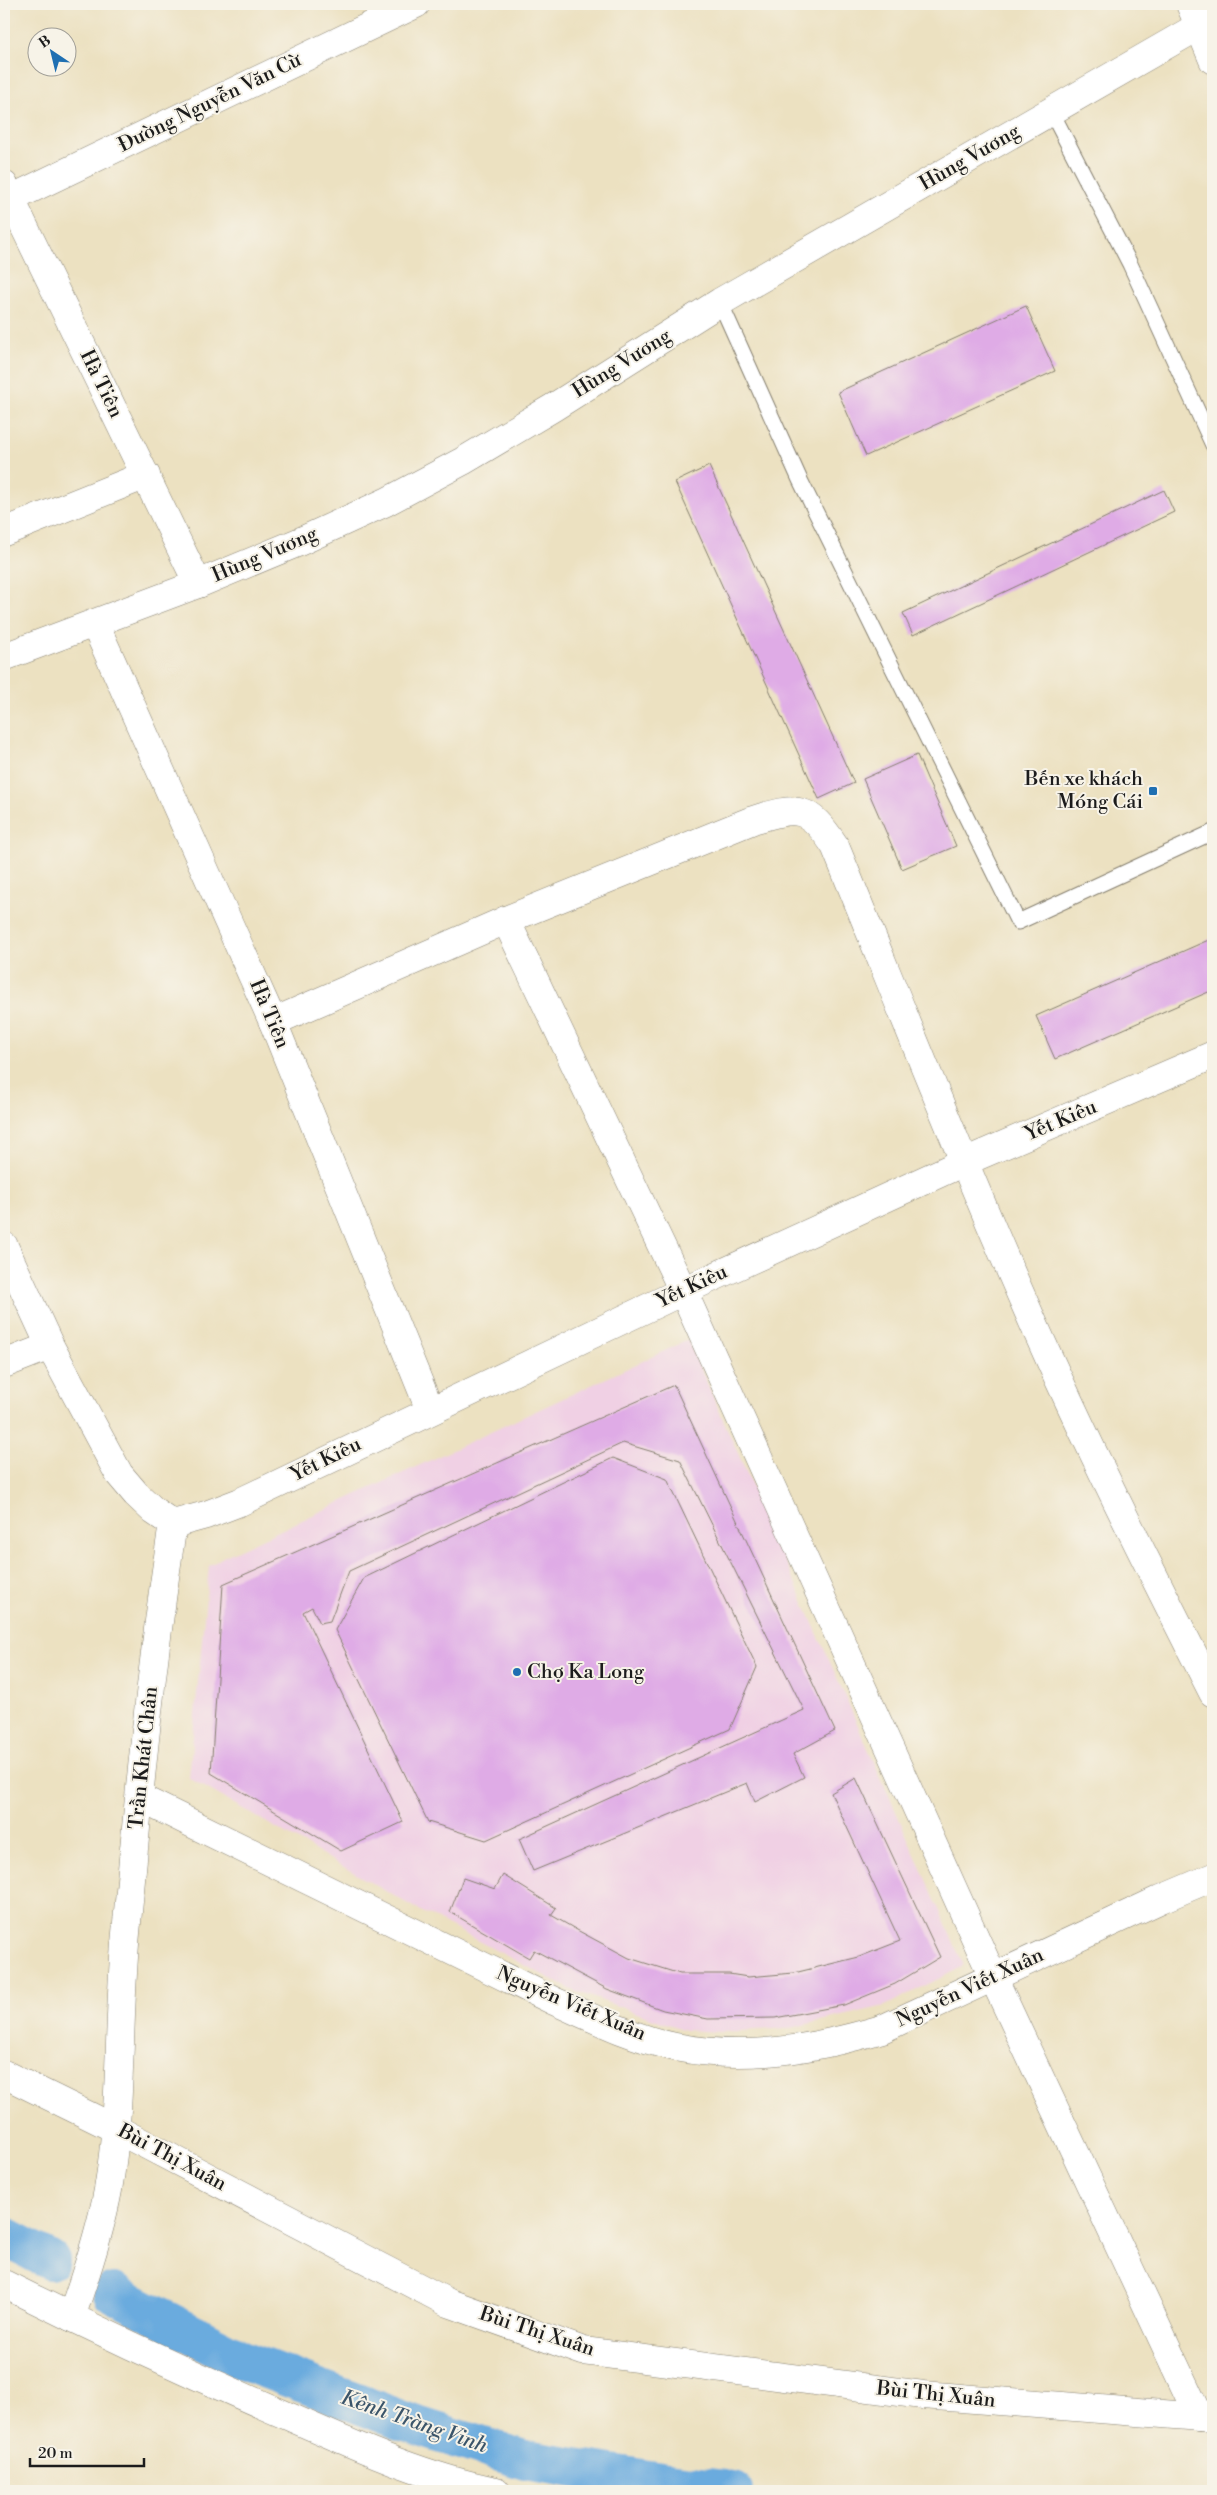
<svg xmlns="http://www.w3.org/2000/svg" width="1217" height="2495" font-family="'Libre Bodoni',serif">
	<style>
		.built { fill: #f0d0e4 }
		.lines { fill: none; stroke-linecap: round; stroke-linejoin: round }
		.canal { stroke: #6aabde; stroke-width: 40 }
		.building { fill: #dfabe6 }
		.lane-casing { stroke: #847e6e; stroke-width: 17 }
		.street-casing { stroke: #847e6e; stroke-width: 29 }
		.secondary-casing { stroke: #847e6e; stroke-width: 29 }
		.lane { stroke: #fff; stroke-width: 15 }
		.street { stroke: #fff; stroke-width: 28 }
		.secondary { stroke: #fff; stroke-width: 28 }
		.poi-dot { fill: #1f6fb2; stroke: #f7f3e8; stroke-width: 2 }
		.labels { text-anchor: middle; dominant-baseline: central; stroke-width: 4; stroke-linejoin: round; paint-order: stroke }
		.street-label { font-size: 20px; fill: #1c1c1c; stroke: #f7f3e8 }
		.poi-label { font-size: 20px; fill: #1c1c1c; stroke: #f7f3e8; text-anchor: end }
		.water-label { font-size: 21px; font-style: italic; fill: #3b556a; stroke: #f7f3e8 }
	</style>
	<rect width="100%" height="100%" fill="#f7f3e8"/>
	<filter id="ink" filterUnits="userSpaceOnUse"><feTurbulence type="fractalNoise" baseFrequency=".02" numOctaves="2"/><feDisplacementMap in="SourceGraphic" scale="10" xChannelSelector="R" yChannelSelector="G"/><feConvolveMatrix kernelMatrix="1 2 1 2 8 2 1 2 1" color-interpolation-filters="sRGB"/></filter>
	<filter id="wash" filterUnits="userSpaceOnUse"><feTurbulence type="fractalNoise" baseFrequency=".0096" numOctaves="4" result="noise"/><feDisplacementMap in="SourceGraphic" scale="20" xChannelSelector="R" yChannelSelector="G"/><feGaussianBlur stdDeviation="1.12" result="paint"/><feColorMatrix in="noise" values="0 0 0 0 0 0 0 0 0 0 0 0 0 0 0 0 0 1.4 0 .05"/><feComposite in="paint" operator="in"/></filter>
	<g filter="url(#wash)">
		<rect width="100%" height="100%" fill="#ece1c1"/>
		<path class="built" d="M688 1340 964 1966 885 2006 790 2028 721 2032 685 2030 572 1990 415 1908 189 1778 209 1566 223 1557Z"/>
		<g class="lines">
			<g class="canal">
				<path d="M4 2236 50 2260"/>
				<path d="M113 2293 242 2360 417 2426 525 2460 660 2482 733 2491"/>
			</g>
		</g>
		<g id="blocks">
			<g class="building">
				<path d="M1026 306 1055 371 866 456 838 392Z"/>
				<path d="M709 466 854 783 819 799 675 482Z"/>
				<path d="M1164 490 1174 512 913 635 903 613Z"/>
				<path d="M917 755 956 846 902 869 863 779Z"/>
				<path d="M1213 938V990L1055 1059 1036 1016Z"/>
				<path d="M674 1385 835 1731 793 1754 804 1777 755 1802 747 1783 533 1871 519 1839 804 1710 680 1460 623 1443 349 1571 330 1621 320 1623 312 1607 303 1612 403 1822 341 1851 211 1773 223 1584Z"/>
				<path d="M613 1458 667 1479 757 1667 730 1729 486 1840 428 1822 335 1630 364 1578Z"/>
				<path d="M856 1778 940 1957 895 1984 844 2005 775 2018 708 2019 663 2010 607 1989 534 1950 529 1958 450 1912 463 1878 495 1889 503 1875 556 1908 551 1915 577 1930 629 1958 680 1974H729L748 1977 794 1973 859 1957 900 1941 831 1793Z"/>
			</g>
		</g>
	</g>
	<g filter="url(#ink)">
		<use href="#blocks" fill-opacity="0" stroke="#847e6e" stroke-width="1"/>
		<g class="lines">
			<g class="lane-casing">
				<g id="lane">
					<path d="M1051 111 1130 264 1213 445"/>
					<path d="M720 302 800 480 1018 922 1213 832"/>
				</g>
			</g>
			<g class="street-casing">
				<g id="street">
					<path d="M1190 4 1213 60"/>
					<path d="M4 185 198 584"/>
					<path d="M4 202 416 4"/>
					<path d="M4 532 146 475"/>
					<path d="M95 624 273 1022 430 1410"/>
					<path d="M506 920 683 1291 993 1977 1199 2417"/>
					<path d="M273 1022 506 920 753 820C798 806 808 805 835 846 899 1002 960 1158 1028 1311 1085 1441 1149 1567 1213 1693"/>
					<path d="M4 1364 50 1346"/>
					<path d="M140 1798 554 2001C593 2018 633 2038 675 2047 746 2061 814 2049 882 2029L1161 1899 1213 1877"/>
					<path d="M4 2074 114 2128 449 2303 583 2351 923 2395 1213 2418"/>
					<path d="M4 2284C98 2331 193 2375 290 2417 356 2446 425 2477 496 2491"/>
					<path d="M71 2317C86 2275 100 2233 108 2190 122 2109 118 2026 125 1944 138 1804 151 1663 173 1524"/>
				</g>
			</g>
			<g class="secondary-casing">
				<g id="secondary">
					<path d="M4 657 198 584 299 542 386 502 463 461 554 407 720 302 1213 18"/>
					<path d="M4 1246 50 1346 119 1474 136 1494 154 1511 173 1524 206 1515 240 1502 683 1291 964 1162 1213 1055"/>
				</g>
			</g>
			<use href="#lane" class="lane"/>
			<use href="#street" class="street"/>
			<use href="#secondary" class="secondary"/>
		</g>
	</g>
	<g class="poi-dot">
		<rect x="1148" y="786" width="10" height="10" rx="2.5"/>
		<circle cx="517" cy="1672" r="5"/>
	</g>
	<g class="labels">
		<g class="street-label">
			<text transform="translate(210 103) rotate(-26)">Đường Nguyễn Văn Cừ</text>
			<text transform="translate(970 158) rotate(-30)">Hùng Vương</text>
			<text transform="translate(622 364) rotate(-32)">Hùng Vương</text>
			<text transform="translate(101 384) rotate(64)">Hà Tiên</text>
			<text transform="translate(265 555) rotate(-23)">Hùng Vương</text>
			<text transform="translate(269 1014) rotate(67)">Hà Tiên</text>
			<text transform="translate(1061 1121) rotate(-23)">Yết Kiêu</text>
			<text transform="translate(692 1287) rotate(-25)">Yết Kiêu</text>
			<text transform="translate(326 1460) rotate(-26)">Yết Kiêu</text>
			<text transform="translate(144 1758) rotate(-84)">Trần Khát Chân</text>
			<text transform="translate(970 1988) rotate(-25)">Nguyễn Viết Xuân</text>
			<text transform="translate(571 2004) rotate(23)">Nguyễn Viết Xuân</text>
			<text transform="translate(172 2158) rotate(28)">Bùi Thị Xuân</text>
			<text transform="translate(537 2332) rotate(18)">Bùi Thị Xuân</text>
			<text transform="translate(936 2395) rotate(6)">Bùi Thị Xuân</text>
		</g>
		<g class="poi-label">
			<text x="1143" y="779">Bến xe khách<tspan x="1143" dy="23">Móng Cái</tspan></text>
			<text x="527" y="1672" text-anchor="start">Chợ Ka Long</text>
		</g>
		<g class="water-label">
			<text transform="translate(414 2422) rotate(19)">Kênh Tràng Vinh</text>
		</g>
	</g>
	<rect width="1217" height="2495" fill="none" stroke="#f7f3e8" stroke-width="20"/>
	<g transform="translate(52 52) rotate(325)"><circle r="24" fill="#f7f3e8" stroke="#9f9d96"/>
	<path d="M0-4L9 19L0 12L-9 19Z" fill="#1f6fb2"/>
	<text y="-8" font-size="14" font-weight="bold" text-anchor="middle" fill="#1c1c1c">B</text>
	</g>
	<path d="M30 2458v8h114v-8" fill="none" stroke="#1c1c1c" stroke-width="2.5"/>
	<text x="38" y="2458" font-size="15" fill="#1c1c1c" stroke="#f7f3e8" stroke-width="4" paint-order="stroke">20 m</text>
</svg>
